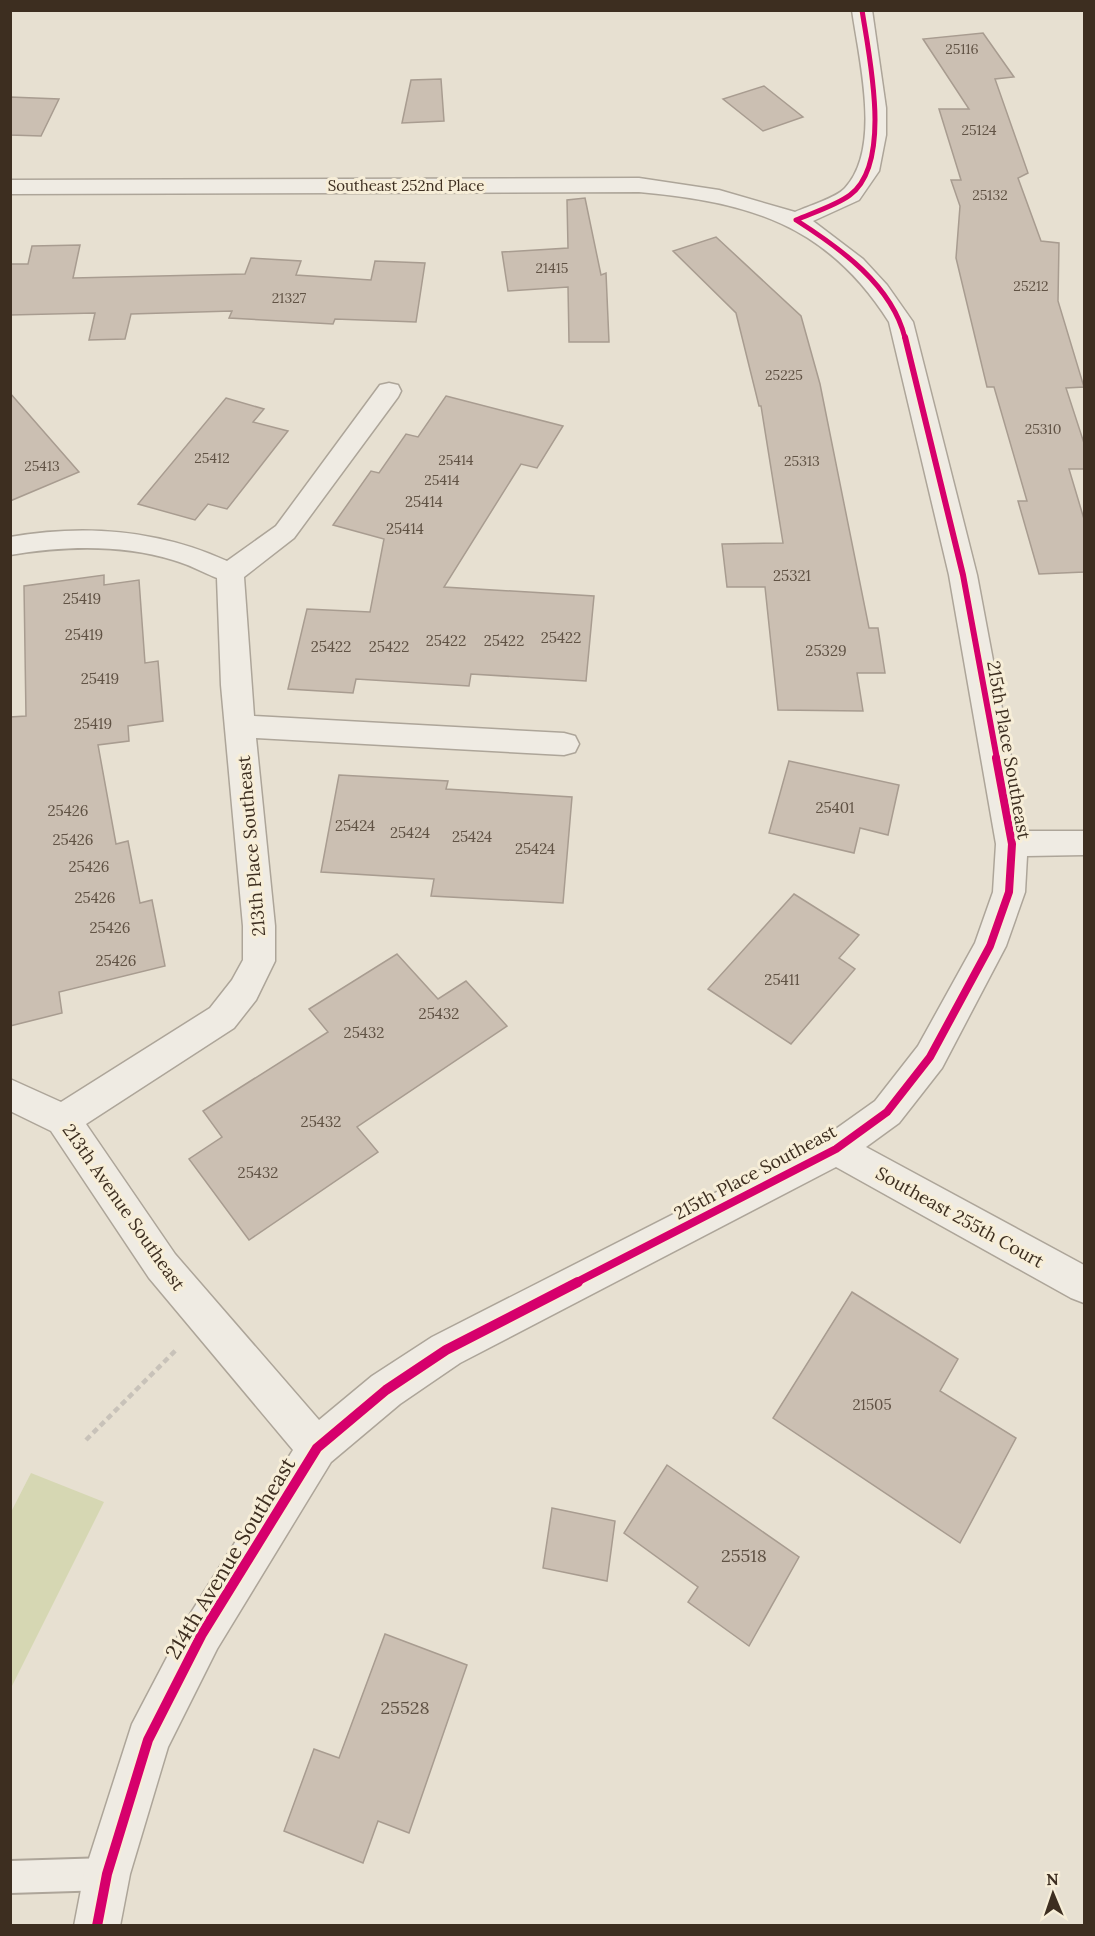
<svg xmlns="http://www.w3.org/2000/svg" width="1095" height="1936" font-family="Lora,serif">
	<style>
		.green { fill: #d6d7b3 }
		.building { fill: #cbbfb2; stroke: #a89c90; stroke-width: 1.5 }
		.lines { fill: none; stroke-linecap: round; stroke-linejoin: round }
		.lane-casing { stroke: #ada599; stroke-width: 4 }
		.street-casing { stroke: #ada599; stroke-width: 3 }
		.path { stroke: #c8c2b9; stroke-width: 4.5; stroke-dasharray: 6 4; stroke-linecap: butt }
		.lane { fill: #efebe3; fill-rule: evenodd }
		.street { fill: #efebe3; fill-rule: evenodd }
		.cycleway-far3-casing { stroke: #f7eed8; stroke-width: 8 }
		.cycleway-far2-casing { stroke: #f7eed8; stroke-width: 9 }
		.cycleway-far1-casing { stroke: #f7eed8; stroke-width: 11 }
		.cycleway-casing { stroke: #f7eed8; stroke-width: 14 }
		.cycleway-far3 { stroke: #d6006c; stroke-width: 5 }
		.cycleway-far2 { stroke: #d6006c; stroke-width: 6 }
		.cycleway-far1 { stroke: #d6006c; stroke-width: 8 }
		.cycleway { stroke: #d6006c; stroke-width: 10 }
		.labels { text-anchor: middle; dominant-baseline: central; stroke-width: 6; stroke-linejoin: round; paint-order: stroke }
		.far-number-label { font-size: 14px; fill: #605244 }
		.far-street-label { font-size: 15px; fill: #3d2e20; stroke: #f7eed8 }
		.number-label { font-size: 15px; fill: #605244 }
		.street-label { font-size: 18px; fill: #3d2e20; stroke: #f7eed8 }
		.near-number-label { font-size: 18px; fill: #605244 }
		.near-street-label { font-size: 21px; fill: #3d2e20; stroke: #f7eed8 }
	</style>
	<rect width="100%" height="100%" fill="#e7e0d1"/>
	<path class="green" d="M31 1473 104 1502 11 1688V1512Z"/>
	<g class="building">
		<path d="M983 33 1014 77 995 79 1028 173 1018 178 1041 241 1059 243 1058 301 1084 387 1066 388 1084 443V469H1069L1084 519V572L1039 574 1018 501H1027L994 387H987L956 258 960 206 951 180H961L939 109H969L923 39Z"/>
		<path d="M441 79 444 121 402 123 411 80Z"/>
		<path d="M764 86 803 117 763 131 723 99Z"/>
		<path d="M10 97 59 99 41 136 10 135Z"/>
		<path d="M585 198 601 275 606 273 609 342H569L568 287 508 291 502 252 568 248 567 200Z"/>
		<path d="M716 237 801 316 820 384 869 628H878L885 673H857L863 711 778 710 765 587H727L722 544 783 543 761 406H759L736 313 673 251Z"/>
		<path d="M80 245 73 278 245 274 251 258 301 261 296 275 371 280 375 261 425 263 416 322 335 319 333 324 229 318 232 311 131 314 125 339 89 340 95 313 10 315V264H28L32 246Z"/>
		<path d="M10 393 79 472 10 501Z"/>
		<path d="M446 396 563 426 537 468 521 464 444 587 594 596 586 681 471 674 469 686 356 679 353 693 288 689 307 609 370 612 384 539 333 525 371 471 379 473 406 434 418 437Z"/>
		<path d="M226 398 264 409 253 422 288 431 227 509 208 504 195 520 138 504Z"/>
		<path d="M104 575V585L139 580 145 663 158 661 163 721 128 726 129 741 98 745 116 844 128 841 140 903 152 900 165 966 59 992 62 1013 10 1026V717L26 716 24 586Z"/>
		<path d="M789 761 899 785 888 835 860 828 854 853 769 833Z"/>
		<path d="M339 775 448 781 446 789 572 797 563 903 431 896 434 879 321 872Z"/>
		<path d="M794 894 859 935 839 958 855 969 791 1044 708 989Z"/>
		<path d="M397 954 438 999 466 981 507 1026 357 1127 378 1152 249 1240 189 1159 222 1137 203 1111 328 1032 309 1009Z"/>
		<path d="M852 1292 958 1359 940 1391 1016 1438 960 1543 773 1418Z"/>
		<path d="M667 1465 799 1557 749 1646 688 1602 698 1587 624 1533Z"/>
		<path d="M552 1508 615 1521 607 1581 543 1568Z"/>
		<path d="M385 1634 467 1665 409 1833 378 1821 363 1863 284 1831 314 1749 339 1758Z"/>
	</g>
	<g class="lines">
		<g class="lane-casing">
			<path id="lane" d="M107 1858 118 1863 123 1874 118 1885 107 1890 10 1893V1861Z"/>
		</g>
		<g class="street-casing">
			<path id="street" d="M852 10H872L886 108V135L879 171 859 200 813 221 863 259 887 285 913 322 977 575 1025 831H1084V855L1027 856 1025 892 1006 946 942 1068 899 1123 866 1147 1084 1265V1303L1071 1298 836 1167 460 1363 400 1404 331 1462 217 1649 168 1747 130 1874 120 1926H74L84 1874 132 1724 187 1619 293 1450 149 1278 51 1131 10 1111V1079L61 1102 210 1008 232 980 243 960V926L221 685 217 578C202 572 188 564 173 560 121 544 64 546 10 555V537C85 524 158 530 227 561L276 526 380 385 389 383 398 385 401 391 398 397 294 538 244 577 254 716 564 733 575 736 579 744 575 752 564 755 256 738 275 926V961L256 1000 234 1028 86 1124 175 1254 319 1420 372 1376 432 1337 823 1138 875 1101 918 1046 975 943 993 892 996 844 949 575 889 322C827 224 749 202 639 192L10 194V180L639 178 719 190 795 212C808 206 836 198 845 188 882 148 859 60 852 10Z"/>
		</g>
		<path class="path" d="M86 1440 177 1349"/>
		<use href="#lane" class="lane"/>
		<use href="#street" class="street"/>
		<g class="cycleway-far3-casing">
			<path id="cycleway-far3" d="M862 10C869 56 893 163 850 195 837 205 812 213 796 220 840 248 892 285 905 338"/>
		</g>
		<g class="cycleway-far2-casing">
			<path id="cycleway-far2" d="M905 337 963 575 997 759"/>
		</g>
		<g class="cycleway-far1-casing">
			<path id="cycleway-far1" d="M575 1283 836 1149 887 1112 930 1057 990 946 1009 892 1012 844 996 758"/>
		</g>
		<g class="cycleway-casing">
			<path id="cycleway" d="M97 1926 107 1874 148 1740 202 1634 317 1448 386 1390 446 1350 578 1282"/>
		</g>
		<use href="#cycleway-far3" class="cycleway-far3"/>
		<use href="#cycleway-far2" class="cycleway-far2"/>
		<use href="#cycleway-far1" class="cycleway-far1"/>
		<use href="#cycleway" class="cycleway"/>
	</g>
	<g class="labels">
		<g class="far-number-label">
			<text x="962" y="49">25116</text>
			<text x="979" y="130">25124</text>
			<text x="990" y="195">25132</text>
			<text x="552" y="268">21415</text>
			<text x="1031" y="286">25212</text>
			<text x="289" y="298">21327</text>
			<text x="784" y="375">25225</text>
			<text x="1043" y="429">25310</text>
			<text x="212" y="458">25412</text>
			<text x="456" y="460">25414</text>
			<text x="802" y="461">25313</text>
			<text x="42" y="466">25413</text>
			<text x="442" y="480">25414</text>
		</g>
		<g class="far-street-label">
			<text x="406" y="185">Southeast 252nd Place</text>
		</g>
		<g class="number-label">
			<text x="424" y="501">25414</text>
			<text x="405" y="528">25414</text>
			<text x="792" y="575">25321</text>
			<text x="82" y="598">25419</text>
			<text x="84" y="634">25419</text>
			<text x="561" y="637">25422</text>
			<text x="446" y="640">25422</text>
			<text x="504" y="640">25422</text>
			<text x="331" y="646">25422</text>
			<text x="389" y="646">25422</text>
			<text x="826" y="650">25329</text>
			<text x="100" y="678">25419</text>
			<text x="93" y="723">25419</text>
			<text x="835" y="807">25401</text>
			<text x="68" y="810">25426</text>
			<text x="355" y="825">25424</text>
			<text x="410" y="832">25424</text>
			<text x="472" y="836">25424</text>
			<text x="73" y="839">25426</text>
			<text x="535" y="848">25424</text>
			<text x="89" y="866">25426</text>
			<text x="95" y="897">25426</text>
			<text x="110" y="927">25426</text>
			<text x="116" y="960">25426</text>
			<text x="782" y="979">25411</text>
			<text x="439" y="1013">25432</text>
			<text x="364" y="1032">25432</text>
			<text x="321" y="1121">25432</text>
			<text x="258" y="1172">25432</text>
			<text x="872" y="1404">21505</text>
		</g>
		<g class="street-label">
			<text transform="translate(1009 750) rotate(80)">215th Place Southeast</text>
			<text transform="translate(251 846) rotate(-95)">213th Place Southeast</text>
			<text transform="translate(755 1172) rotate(-28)">215th Place Southeast</text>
			<text transform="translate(124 1207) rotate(55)">213th Avenue Southeast</text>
			<text transform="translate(960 1217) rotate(29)">Southeast 255th Court</text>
		</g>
		<g class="near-number-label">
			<text x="744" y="1555">25518</text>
			<text x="405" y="1707">25528</text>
		</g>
		<g class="near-street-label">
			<text transform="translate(230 1558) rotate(-59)">214th Avenue Southeast</text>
		</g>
	</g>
	<rect width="1095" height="1936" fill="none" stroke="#3d2e20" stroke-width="24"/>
	<g transform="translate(1053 1894) rotate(358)" stroke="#f7eed8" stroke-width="4.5" paint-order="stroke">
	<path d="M0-4.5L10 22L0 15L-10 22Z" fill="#3d2e20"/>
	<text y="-9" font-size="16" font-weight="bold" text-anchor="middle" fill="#3d2e20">N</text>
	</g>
</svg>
